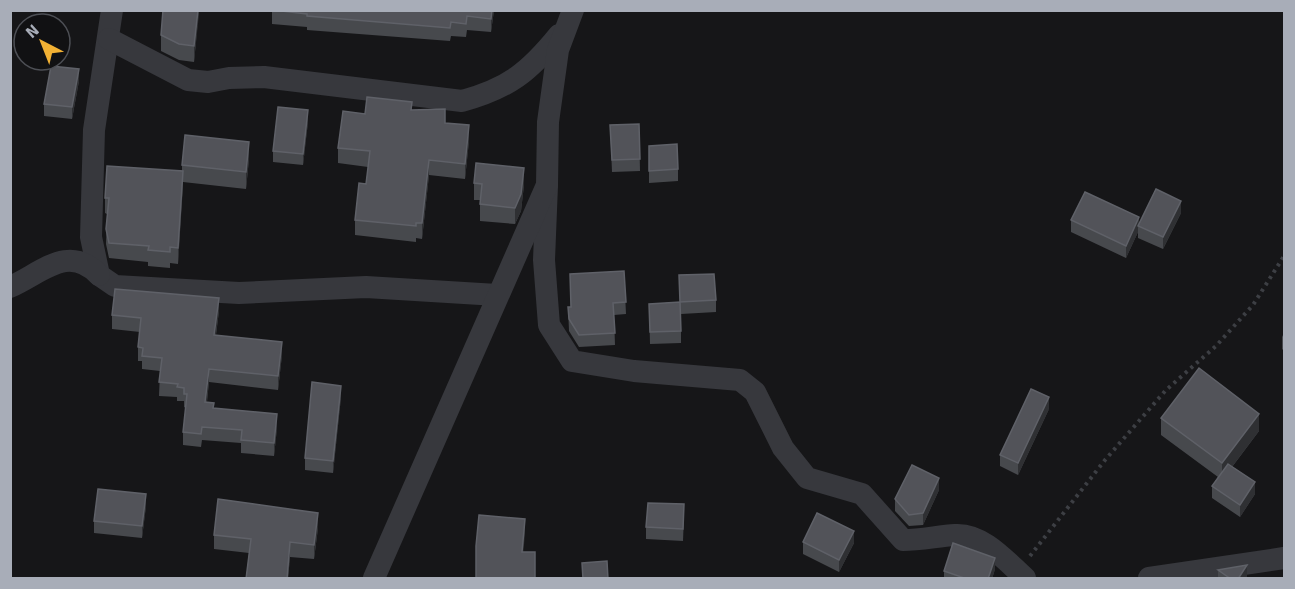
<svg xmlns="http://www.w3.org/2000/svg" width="1295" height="589" font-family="Signika,sans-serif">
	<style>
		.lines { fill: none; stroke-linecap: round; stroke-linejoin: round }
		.path { stroke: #3d3f44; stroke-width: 4; stroke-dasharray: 3 4.5; stroke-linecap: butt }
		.street { stroke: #37383d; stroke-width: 22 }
		.wall { fill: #47494d }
		.shaded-wall { fill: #2f3033 }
		.building { fill: #525359; stroke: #5f6168; stroke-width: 1.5 }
	</style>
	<rect width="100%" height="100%" fill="#161618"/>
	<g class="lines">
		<path class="path" d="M1030 556 1105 460 1166 390 1216 346 1253 305 1284 256"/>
		<g class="street">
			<path d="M112 10 94 130 91 237 99 275 115 286 239 293 366 287 497 295"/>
			<path d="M109 39 188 80 208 82 229 78 264 77 462 101C509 88 529 72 559 35"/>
			<path d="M547 185 544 260 549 325 572 361 634 371 740 380 755 392 783 448 807 478 862 494 903 540C921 540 938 536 955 535 983 533 1007 562 1025 578"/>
			<path d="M10 287C42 273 68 243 99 275"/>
			<path d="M374 578 547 185 548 122 558 50 573 10"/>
			<path d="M1149 578 1284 558"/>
		</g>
	</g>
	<g class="wall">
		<path d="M199 10 194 62 179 60 161 51V35Z"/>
		<path d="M272 10H494L491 32 467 30 466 37 451 36 450 41 307 30V27L272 24Z"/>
		<path d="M79 81 72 119 44 116V104Z"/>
		<path d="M412 110 445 123 469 141 465 179 429 175 422 239 416 238V242L355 235V220L366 184 368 167 338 163V148L365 114Z"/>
		<path d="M308 122 303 165 273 162V151Z"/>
		<path d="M639 124 640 171 612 172 610 125Z"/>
		<path d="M649 146 678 169V181L649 183Z"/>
		<path d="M249 159 246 189 183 182 178 264 170 263V268L148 266V262L109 258 106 244 107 214 105 213V198L182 171V165Z"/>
		<path d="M474 183 524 185 521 211 515 224 480 221V200H474Z"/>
		<path d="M1181 213 1163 249 1138 238V232L1126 258 1071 232V220L1139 223Z"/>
		<path d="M624 271 626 314 614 315 615 345 579 347 569 331 568 307H571Z"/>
		<path d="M679 275 716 300V312L681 314V343L650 344 649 304 680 302Z"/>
		<path d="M219 311 216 335 282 355 278 390 209 382 207 402 214 408 277 428 274 456 241 453V443L202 440 201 447 183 445V432L186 408 184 407V401H177V397L159 396 160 371 142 369V361H138V347L140 332 112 329V315Z"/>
		<path d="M1284 333V351L1282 349V337Z"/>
		<path d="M341 397 333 473 305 470V458Z"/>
		<path d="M1049 409 1018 475 1000 466V455Z"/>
		<path d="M1161 418 1259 431 1232 467 1255 494 1240 517 1212 498V486L1218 477 1161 435Z"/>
		<path d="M939 490 923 525 909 526 895 511V499Z"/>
		<path d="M146 506 142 538 94 533V521Z"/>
		<path d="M684 516 683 541 646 539V527Z"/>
		<path d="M318 528 314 559 290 557 288 579H246L249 553 214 549V535Z"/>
		<path d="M803 542 854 543 839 572 803 554Z"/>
		<path d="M995 569 992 579H944V571Z"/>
		<path d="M1218 570 1247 577 1246 579H1218Z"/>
	</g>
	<g class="shaded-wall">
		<path d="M198 10H199V14L194 62V46Z"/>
		<path d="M492 10H494L491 32V19Z"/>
		<path d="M79 69V81L72 119V107Z"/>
		<path d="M308 110V122L303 165V154Z"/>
		<path d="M469 125V141L465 179V164Z"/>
		<path d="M249 142V159L246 189V172Z"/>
		<path d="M429 160V175L422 239V223Z"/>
		<path d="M524 168V185L521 211 515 224V208Z"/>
		<path d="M183 171V187L178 264V248Z"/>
		<path d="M1181 201V213L1163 249V237Z"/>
		<path d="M1139 217V227L1138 226V232L1126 258V246Z"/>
		<path d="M219 298V311L214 348V335Z"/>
		<path d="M282 342V355L278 390V376Z"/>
		<path d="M209 369V382L205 416V402Z"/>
		<path d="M341 386V397L333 473V461Z"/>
		<path d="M1049 397V409L1018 475V463Z"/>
		<path d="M277 414V428L274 456V443Z"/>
		<path d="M1259 414V431L1222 480V463Z"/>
		<path d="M939 478V490L923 525V513Z"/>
		<path d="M1255 482V494L1240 517V505Z"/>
		<path d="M146 494V506L142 538V526Z"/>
		<path d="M318 513V528L314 559V545Z"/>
		<path d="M525 519V534L522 567V552Z"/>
		<path d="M854 531V543L839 572V560Z"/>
		<path d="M290 542V557L288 579H287Z"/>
		<path d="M995 558V569L992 579H988Z"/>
		<path d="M1247 565V577L1246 579H1238Z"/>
	</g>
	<g class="building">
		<path d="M163 10H198L194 46 179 44 161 35Z"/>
		<path d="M273 10H492L491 19 467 16 466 24 451 22 450 28 307 16V14Z"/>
		<path d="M51 66 79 69 72 107 44 104Z"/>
		<path d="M367 97 412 102 411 110 445 109V123L469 125 465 164 429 160 422 223H416V226L355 220 359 183 366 184 370 151 338 148 343 111 365 114Z"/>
		<path d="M278 107 308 110 303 154 273 151Z"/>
		<path d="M639 124 640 159 612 160 610 125Z"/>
		<path d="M185 135 249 142 246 172 182 165Z"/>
		<path d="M677 144 678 169 649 171V146Z"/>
		<path d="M476 163 524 168 521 194 515 208 480 204 482 184 474 183Z"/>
		<path d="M107 166 183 171 178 248 170 247V252L148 250 149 246 109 243 106 229 109 198H105Z"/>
		<path d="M1156 189 1181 201 1163 237 1138 226Z"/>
		<path d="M1085 192 1139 217 1126 246 1071 220Z"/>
		<path d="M624 271 626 302 613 303 615 333 579 335 569 319 568 307H571L570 274Z"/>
		<path d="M714 274 716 300 680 302 679 275Z"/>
		<path d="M115 289 219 298 214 335 282 342 278 376 209 369 205 402 214 403 213 408 277 414 274 443 241 440 242 430 202 427 201 434 183 432 187 394H184V388L177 387 178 384 159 382 162 358 142 356 143 348 138 347 141 318 112 315Z"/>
		<path d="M680 302 681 331 650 332 649 304Z"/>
		<path d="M1199 368 1259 414 1222 463 1161 418Z"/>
		<path d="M312 382 341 386 333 461 305 458Z"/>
		<path d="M1031 389 1049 397 1018 463 1000 455Z"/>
		<path d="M1228 464 1255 482 1240 505 1212 486Z"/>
		<path d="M912 465 939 478 923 513 909 515 895 499Z"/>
		<path d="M98 489 146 494 142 526 94 521Z"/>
		<path d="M218 499 318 513 314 545 290 542 287 579H246L251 539 214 535Z"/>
		<path d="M648 503 684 504 683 529 646 527Z"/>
		<path d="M817 513 854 531 839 560 803 542Z"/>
		<path d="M479 515 525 519 522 552H535V579H476V546Z"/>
		<path d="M953 543 995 558 988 579H967L944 571Z"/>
		<path d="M607 561 608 579H583L582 563Z"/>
		<path d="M1247 565 1238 579H1231L1218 570Z"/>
	</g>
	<rect width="1295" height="589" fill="none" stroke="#a8adb8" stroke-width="24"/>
	<g transform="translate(42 42) rotate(318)"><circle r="28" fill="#111113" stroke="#4d4f55" stroke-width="1.5"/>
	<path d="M0-4.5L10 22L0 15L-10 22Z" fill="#f2b134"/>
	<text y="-9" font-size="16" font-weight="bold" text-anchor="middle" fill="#a8adb8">N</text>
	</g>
</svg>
